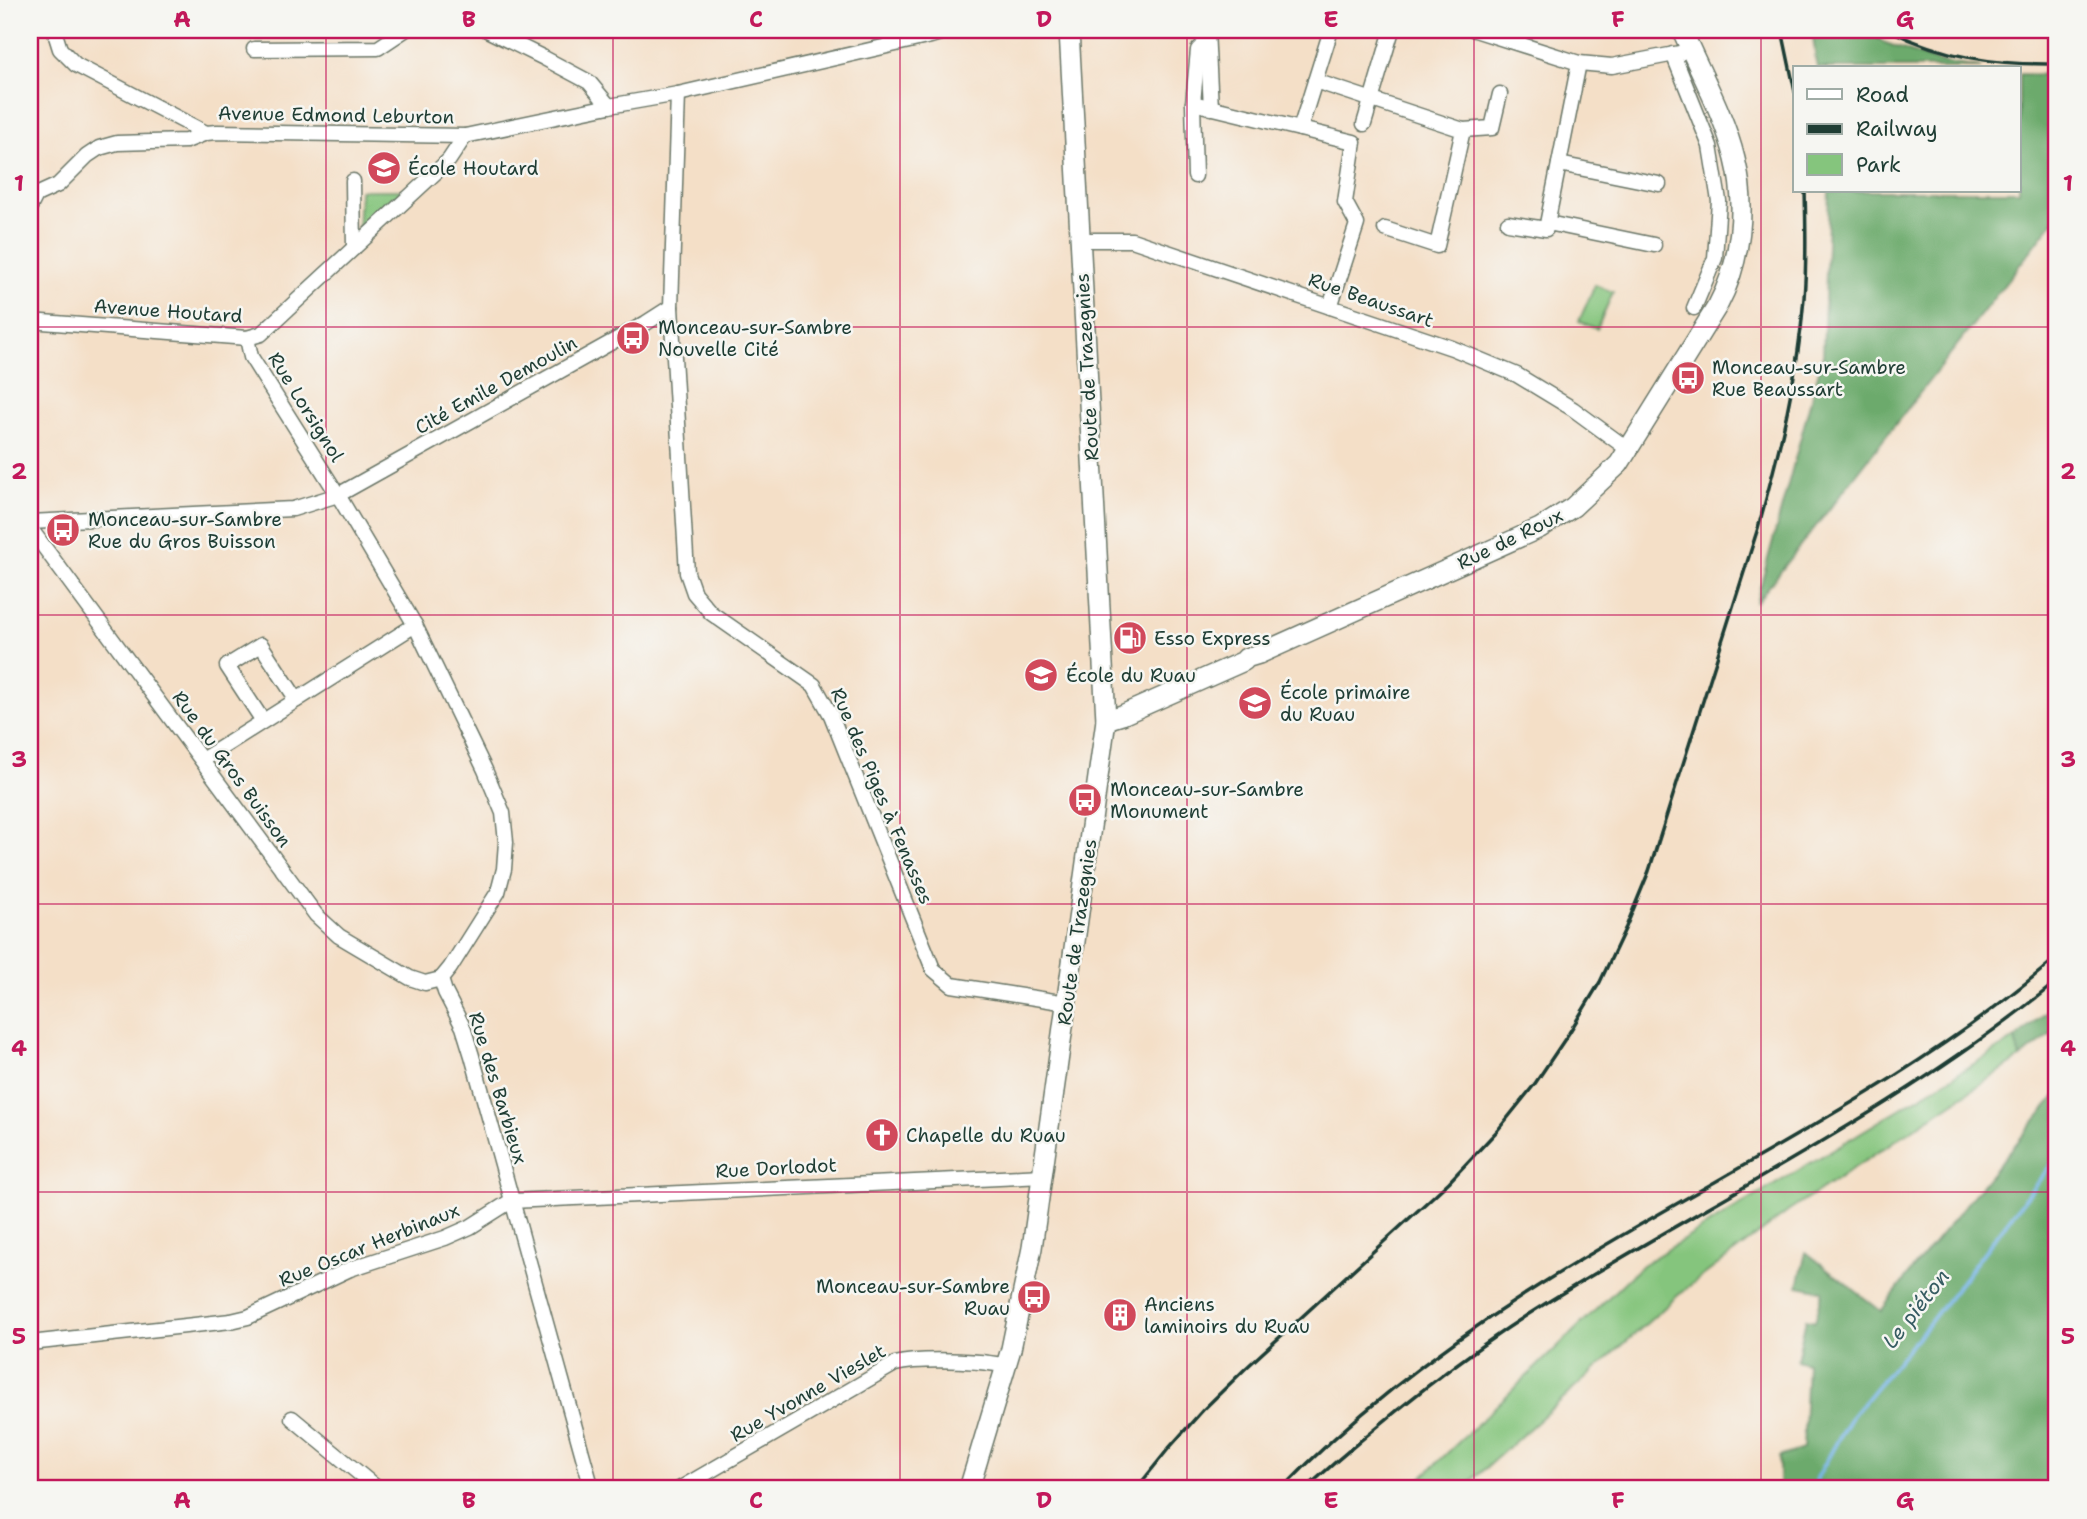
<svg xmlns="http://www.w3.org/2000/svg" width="2087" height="1519" font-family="'Shantell Sans',sans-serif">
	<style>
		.green { fill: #85c57d; stroke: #528158; stroke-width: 2 }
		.forest { fill: #6caa6c; stroke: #467450; stroke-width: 2 }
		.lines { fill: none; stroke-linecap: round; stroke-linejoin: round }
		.stream { stroke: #7ab7ed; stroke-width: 3.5 }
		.minor-casing { stroke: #6a7667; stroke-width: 17 }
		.secondary-casing { stroke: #6a7667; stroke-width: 22 }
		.minor { stroke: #fff; stroke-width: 14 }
		.secondary { stroke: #fff; stroke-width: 19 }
		.rail { stroke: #1f3d34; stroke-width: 3.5 }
		.grid { fill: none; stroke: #c2185b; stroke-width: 2; stroke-opacity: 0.55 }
		.labels { text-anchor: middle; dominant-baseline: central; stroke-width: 5; stroke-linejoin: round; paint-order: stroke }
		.street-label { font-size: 19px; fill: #1f3d34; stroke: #f6f6f2 }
		.poi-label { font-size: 19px; fill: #1f3d34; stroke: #f6f6f2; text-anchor: start }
		.water-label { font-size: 21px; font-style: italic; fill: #365c62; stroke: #f6f6f2 }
		.neatline { fill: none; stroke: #c2185b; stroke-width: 2.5 }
		.grid-label { font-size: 23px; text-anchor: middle; font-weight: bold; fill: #c2185b }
	</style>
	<rect width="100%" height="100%" fill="#f6f6f2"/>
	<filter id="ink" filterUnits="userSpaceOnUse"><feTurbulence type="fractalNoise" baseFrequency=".0143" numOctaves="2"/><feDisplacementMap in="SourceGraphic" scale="14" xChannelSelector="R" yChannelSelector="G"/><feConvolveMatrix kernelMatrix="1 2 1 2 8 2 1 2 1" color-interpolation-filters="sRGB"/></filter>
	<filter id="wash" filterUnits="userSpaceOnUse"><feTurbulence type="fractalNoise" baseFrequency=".00686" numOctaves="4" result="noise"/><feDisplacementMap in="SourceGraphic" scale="28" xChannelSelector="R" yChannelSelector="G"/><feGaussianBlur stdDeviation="1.57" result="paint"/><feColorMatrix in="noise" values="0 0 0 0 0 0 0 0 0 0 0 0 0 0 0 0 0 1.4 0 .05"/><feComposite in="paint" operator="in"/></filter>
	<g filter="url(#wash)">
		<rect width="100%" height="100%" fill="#f4dfc7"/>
		<g class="green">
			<path d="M360 190H404L358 234Z"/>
			<path d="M1595 285 1613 292 1597 329 1579 321Z"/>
			<path d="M2015 1039 2020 1058 1789 1211 1684 1290 1462 1489H1410L1642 1265Z"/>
		</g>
		<g class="forest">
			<path d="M1812 30H1867L1883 42 1939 62 1981 68H1817Z"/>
			<path d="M2019 74 2057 75V217L1756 603 1823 355 1829 191H2019Z"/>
			<path d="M2057 1003V1030L2020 1058 2015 1039Z"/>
			<path d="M2057 1094V1489H1779V1457L1803 1449 1807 1363 1797 1360 1806 1319 1815 1321 1823 1291 1798 1286 1806 1252 1881 1311 1915 1266Z"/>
		</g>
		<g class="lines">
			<path class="stream" d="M1815 1489 1817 1478 1849 1420 1931 1321 2057 1157"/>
		</g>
	</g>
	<g filter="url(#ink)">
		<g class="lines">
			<g class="minor-casing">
				<g id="minor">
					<path d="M54 30 60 49 76 65 206 133"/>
					<path d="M487 30 544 58 589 82 609 106"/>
					<path d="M1207 30 1211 108"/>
					<path d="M1475 30 1579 63 1612 66 1680 53"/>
					<path d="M254 49 378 48 405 30"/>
					<path d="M1673 54 1710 146 1719 201 1715 258 1694 308"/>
					<path d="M1315 81 1463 130 1437 246 1385 229"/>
					<path d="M678 94 671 307 687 573 694 593 711 613 814 685 831 715 933 969 952 985 1067 1003"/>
					<path d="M1193 103 1354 142 1345 202 1357 224 1330 307"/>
					<path d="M1364 124 1392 30"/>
					<path d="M1300 129 1331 30"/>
					<path d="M1463 130 1492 128 1500 94"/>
					<path d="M1559 164 1659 184"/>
					<path d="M1195 176 1193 103 1198 50 1207 41"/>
					<path d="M353 181 354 248"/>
					<path d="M36 195 58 185 87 156 99 148 117 143 186 141 206 133 217 132 465 136 609 106 678 94 931 36 950 30"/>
					<path d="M30 207 36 195"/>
					<path d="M1508 223 1546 229 1579 63"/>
					<path d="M1548 223 1654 245"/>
					<path d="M1080 240H1132L1452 348 1517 375 1573 409 1629 450"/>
					<path d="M30 321 247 338 261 334 449 160 465 136"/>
					<path d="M247 338 251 357 338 495 415 625 485 770 503 813 506 842 504 869 498 892 450 968 441 979 445 992 463 1027 472 1056 592 1489"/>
					<path d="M30 522 293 509 338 495 646 323 671 307"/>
					<path d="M30 528 316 915 339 936 410 978 425 983 441 979"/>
					<path d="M263 721 227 666 261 645 297 700"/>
					<path d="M202 760 415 625"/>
					<path d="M30 1343 231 1321 248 1317 350 1269 445 1238 470 1227 511 1201 1043 1176"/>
					<path d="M292 1418 378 1489"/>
					<path d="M679 1489 895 1364C920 1358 981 1360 1006 1366"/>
				</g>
			</g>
			<g class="secondary-casing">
				<g id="secondary">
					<path d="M1106 720 1122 715 1244 661 1246 658 1259 654 1540 528 1573 507 1619 464 1718 305C1741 262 1747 206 1735 159 1724 114 1700 72 1682 30"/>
					<path d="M969 1489 1011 1349 1032 1248 1106 720 1069 30"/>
				</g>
			</g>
			<use href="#minor" class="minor"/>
			<use href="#secondary" class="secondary"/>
			<g class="rail">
				<path d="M1782 30 1795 92"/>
				<path d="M1889 30C1944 58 1996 65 2057 64"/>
				<path d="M1136 1489 1169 1448 1203 1410 1246 1368 1449 1182 1497 1131 1534 1085 1569 1033 1600 982 1626 927 1649 871 1758 528C1779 453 1798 376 1804 298 1807 262 1806 226 1805 191"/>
				<path d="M1282 1489C1355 1413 1441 1348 1530 1291 1705 1179 1899 1094 2057 957"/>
				<path d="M1305 1489C1380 1422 1458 1358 1543 1305 1715 1198 1900 1110 2057 981"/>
			</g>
		</g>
	</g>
	<path class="grid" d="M326 30V1489M613 30V1489M900 30V1489M1187 30V1489M1474 30V1489M1761 30V1489M30 327H2057M30 615H2057M30 904H2057M30 1192H2057"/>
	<defs>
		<g id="school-disc" transform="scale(1.75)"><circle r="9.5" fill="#d1495b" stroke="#f6f6f2"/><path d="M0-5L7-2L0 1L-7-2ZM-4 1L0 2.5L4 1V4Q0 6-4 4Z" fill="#fff"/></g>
		<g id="bus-disc" transform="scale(1.75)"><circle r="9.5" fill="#d1495b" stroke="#f6f6f2"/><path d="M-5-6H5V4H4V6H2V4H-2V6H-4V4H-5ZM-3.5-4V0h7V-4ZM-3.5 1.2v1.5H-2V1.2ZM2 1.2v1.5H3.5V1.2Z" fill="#fff"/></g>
		<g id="fuel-disc" transform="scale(1.75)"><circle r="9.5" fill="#d1495b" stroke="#f6f6f2"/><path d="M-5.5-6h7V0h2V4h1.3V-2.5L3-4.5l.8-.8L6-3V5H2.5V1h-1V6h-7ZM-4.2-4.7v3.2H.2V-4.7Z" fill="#fff"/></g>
		<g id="church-disc" transform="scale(1.75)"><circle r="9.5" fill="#d1495b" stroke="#f6f6f2"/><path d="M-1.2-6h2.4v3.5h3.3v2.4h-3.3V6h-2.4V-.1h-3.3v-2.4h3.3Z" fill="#fff"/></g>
		<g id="building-disc" transform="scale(1.75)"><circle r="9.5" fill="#d1495b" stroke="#f6f6f2"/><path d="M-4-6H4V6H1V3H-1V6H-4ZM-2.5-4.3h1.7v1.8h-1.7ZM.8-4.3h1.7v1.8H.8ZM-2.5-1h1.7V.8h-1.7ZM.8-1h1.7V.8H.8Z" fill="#fff"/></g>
	</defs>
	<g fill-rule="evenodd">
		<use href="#school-disc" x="384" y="168"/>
		<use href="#bus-disc" x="633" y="338"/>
		<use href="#bus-disc" x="1688" y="378"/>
		<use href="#bus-disc" x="63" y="530"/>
		<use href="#fuel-disc" x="1130" y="638"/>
		<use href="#school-disc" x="1041" y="675"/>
		<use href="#school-disc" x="1255" y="703"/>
		<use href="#bus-disc" x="1085" y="800"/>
		<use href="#church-disc" x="882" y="1135"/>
		<use href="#bus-disc" x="1034" y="1297"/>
		<use href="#building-disc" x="1120" y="1315"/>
	</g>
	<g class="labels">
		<g class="street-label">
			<text transform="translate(336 115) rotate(1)">Avenue Edmond Leburton</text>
			<text transform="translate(1371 300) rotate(19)">Rue Beaussart</text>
			<text transform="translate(168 311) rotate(4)">Avenue Houtard</text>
			<text transform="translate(1087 367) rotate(-93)">Route de Trazegnies</text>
			<text transform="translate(496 385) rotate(-29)">Cité Emile Demoulin</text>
			<text transform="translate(306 407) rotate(58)">Rue Lorsignol</text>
			<text transform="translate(1510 539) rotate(-26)">Rue de Roux</text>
			<text transform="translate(232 769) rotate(54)">Rue du Gros Buisson</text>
			<text transform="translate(882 796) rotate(67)">Rue des Piges à Fenasses</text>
			<text transform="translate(1077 932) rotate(-82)">Route de Trazegnies</text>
			<text transform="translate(498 1088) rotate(73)">Rue des Barbieux</text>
			<text transform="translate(776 1168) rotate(-3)">Rue Dorlodot</text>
			<text transform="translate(369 1245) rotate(-22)">Rue Oscar Herbinaux</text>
			<text transform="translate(808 1393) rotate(-30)">Rue Yvonne Vieslet</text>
		</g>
		<g class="poi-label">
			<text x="408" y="168">École Houtard</text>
			<text x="658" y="327">Monceau-sur-Sambre<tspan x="658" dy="22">Nouvelle Cité</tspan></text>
			<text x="1712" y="367">Monceau-sur-Sambre<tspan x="1712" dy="22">Rue Beaussart</tspan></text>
			<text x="88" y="519">Monceau-sur-Sambre<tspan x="88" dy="22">Rue du Gros Buisson</tspan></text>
			<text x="1154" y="638">Esso Express</text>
			<text x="1066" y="675">École du Ruau</text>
			<text x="1280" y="692">École primaire<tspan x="1280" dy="22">du Ruau</tspan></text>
			<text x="1110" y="789">Monceau-sur-Sambre<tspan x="1110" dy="22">Monument</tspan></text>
			<text x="906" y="1135">Chapelle du Ruau</text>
			<text x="1010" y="1286" text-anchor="end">Monceau-sur-Sambre<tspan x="1010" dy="22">Ruau</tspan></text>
			<text x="1144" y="1304">Anciens<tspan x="1144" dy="22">laminoirs du Ruau</tspan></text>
		</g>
		<g class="water-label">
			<text transform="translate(1916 1309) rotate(-52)">Le piéton</text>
		</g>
	</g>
	<rect width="2087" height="1519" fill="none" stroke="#f6f6f2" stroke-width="77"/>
	<rect x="1793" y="66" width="228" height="126" fill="#f6f6f2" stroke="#a0aca6" stroke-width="2"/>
	<rect x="1807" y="89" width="35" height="10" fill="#ffffff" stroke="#a0aca6" stroke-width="2"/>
	<text x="1856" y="102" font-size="21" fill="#1f3d34">Road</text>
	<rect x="1807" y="124" width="35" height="10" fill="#1f3d34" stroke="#a0aca6" stroke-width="2"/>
	<text x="1856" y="136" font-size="21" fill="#1f3d34">Railway</text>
	<rect x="1807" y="154" width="35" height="21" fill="#85c57d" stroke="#a0aca6" stroke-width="2"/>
	<text x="1856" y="172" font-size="21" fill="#1f3d34">Park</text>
	<rect x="38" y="38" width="2010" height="1442" class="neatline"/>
	<g class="grid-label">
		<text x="182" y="27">A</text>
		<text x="469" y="27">B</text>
		<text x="756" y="27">C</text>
		<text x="1044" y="27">D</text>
		<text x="1331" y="27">E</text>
		<text x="1618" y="27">F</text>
		<text x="1905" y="27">G</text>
		<text x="19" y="191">1</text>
		<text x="2068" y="191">1</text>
		<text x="19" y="479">2</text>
		<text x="2068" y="479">2</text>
		<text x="19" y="767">3</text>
		<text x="2068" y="767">3</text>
		<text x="19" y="1056">4</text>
		<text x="2068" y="1056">4</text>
		<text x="19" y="1344">5</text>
		<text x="2068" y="1344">5</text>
		<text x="182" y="1508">A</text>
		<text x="469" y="1508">B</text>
		<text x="756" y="1508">C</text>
		<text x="1044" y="1508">D</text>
		<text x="1331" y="1508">E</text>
		<text x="1618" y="1508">F</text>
		<text x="1905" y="1508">G</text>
	</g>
</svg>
